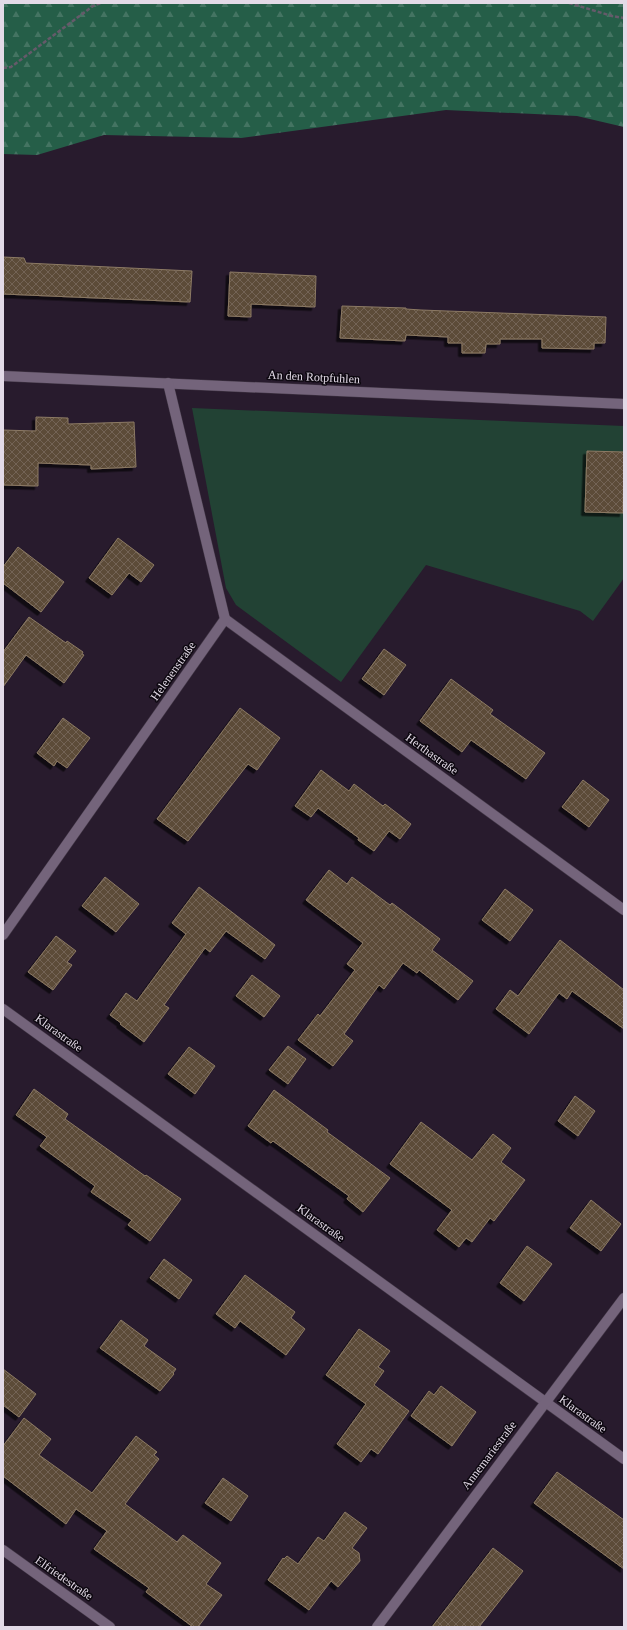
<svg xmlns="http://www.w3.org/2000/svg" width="627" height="1630" font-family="Georgia,serif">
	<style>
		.forest { fill: url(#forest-firs) }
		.pitch { fill: #224234 }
		.building { fill: url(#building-cross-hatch); stroke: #8c7a64; filter: url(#shadow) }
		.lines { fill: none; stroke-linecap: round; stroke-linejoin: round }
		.minor-casing { stroke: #433847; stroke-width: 11 }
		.path { stroke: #655a6a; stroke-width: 2.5; stroke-dasharray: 4 2; stroke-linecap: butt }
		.minor { stroke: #74647b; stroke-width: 10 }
		.labels { text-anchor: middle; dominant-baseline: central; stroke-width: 3; stroke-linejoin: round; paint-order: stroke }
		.street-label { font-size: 12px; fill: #e3dae7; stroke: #0d0810 }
	</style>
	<defs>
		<pattern id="forest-firs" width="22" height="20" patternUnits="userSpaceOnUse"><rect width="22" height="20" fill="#255e48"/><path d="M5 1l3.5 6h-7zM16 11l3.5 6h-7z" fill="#447462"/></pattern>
		<pattern id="building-cross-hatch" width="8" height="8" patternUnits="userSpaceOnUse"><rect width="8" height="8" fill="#5c4b37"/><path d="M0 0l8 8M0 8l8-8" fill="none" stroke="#736454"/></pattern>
		<filter id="shadow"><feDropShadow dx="-3.5" dy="3.5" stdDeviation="0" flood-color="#0009"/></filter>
	</defs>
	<rect width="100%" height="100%" fill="#281b2d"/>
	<path class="forest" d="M3 3H624V127L577 116 446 110 241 138 104 135 37 155 3 154Z"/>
	<path class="pitch" d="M192 408 624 426V578L593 621 580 611 426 565 341 682 236 605 226 588Z"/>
	<g class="building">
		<path d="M3 257 24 258 26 263 192 271 190 302 3 294Z"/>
		<path d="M230 272 316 276 315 307 251 304V317L228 316Z"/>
		<path d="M342 306 406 308V309L421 310 606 317 605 343H594V349L542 348V339H500V344H486L485 353H462V343H448V337L406 335 405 341 340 338Z"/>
		<path d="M36 417 68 418V424L134 422 136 467 91 469V465L38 463V486L3 485V430L36 431Z"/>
		<path d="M587 451 624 452 623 513 585 512Z"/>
		<path d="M118 538 154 565 141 582 129 573 112 595 89 578Z"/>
		<path d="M18 547 64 582 41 612 3 583V567Z"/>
		<path d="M29 617 66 643 67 641 83 652 82 654 84 655 64 683 26 655 3 687V652Z"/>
		<path d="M384 649 406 665 384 695 362 679Z"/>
		<path d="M451 679 493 710 490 714 545 753 526 779 471 740 462 752 420 721Z"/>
		<path d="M240 708 280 738 257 770 248 764 188 841 157 819Z"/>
		<path d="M63 718 90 738 67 768 57 761 54 766 37 753Z"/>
		<path d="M321 770 349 791 354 784 383 806 385 804 411 824 400 839 389 831 374 851 358 840 359 838 318 808 311 817 295 806Z"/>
		<path d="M583 780 609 800 589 827 562 807Z"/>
		<path d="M329 870 347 884 352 877 390 905 392 903 440 939 432 950 473 981 458 1000 419 970 417 973 403 963 384 989 379 985 344 1034 353 1041 333 1066 298 1040 318 1014 320 1016 355 970 347 964 363 943 306 900Z"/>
		<path d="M105 877 139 904 116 932 82 906Z"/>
		<path d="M199 887 275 945 265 959 226 931 210 952 205 948 164 1005 169 1008 144 1042 120 1024 121 1023 110 1015 126 993 137 1001 186 934 172 923Z"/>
		<path d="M505 889 533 910 510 941 482 920Z"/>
		<path d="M56 936 76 951 67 962 72 965 53 990 28 972Z"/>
		<path d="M560 940 624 990V1029L572 991 567 999 559 993 529 1034 496 1009 510 990 518 996Z"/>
		<path d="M252 975 280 996 264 1017 236 996Z"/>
		<path d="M288 1046 306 1059 288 1084 269 1070Z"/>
		<path d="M189 1047 215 1066 195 1094 168 1074Z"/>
		<path d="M34 1089 68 1114 65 1119 145 1176 146 1175 181 1199 150 1241 128 1225 132 1220 91 1192 95 1186 40 1146 47 1137 16 1115Z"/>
		<path d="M274 1090 328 1130 327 1132 390 1178 363 1212 347 1199 349 1196 273 1141 271 1143 248 1126Z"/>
		<path d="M575 1096 595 1111 578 1136 558 1121Z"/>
		<path d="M421 1122 472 1160 493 1134 511 1148 501 1162 525 1180 494 1221 490 1218 472 1242 466 1238 459 1247 437 1230 452 1210 390 1164Z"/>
		<path d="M591 1200 621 1224 601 1251 570 1228Z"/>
		<path d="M527 1246 552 1264 524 1301 500 1283Z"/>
		<path d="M164 1259 192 1280 179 1299 150 1278Z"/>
		<path d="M245 1275 295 1312 291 1318 305 1329 286 1355 240 1321 235 1328 216 1314Z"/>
		<path d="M121 1320 148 1340 144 1346 176 1369 173 1373 174 1374 160 1391 100 1348Z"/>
		<path d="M359 1329 390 1351 378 1367 384 1371 374 1385 409 1411 378 1454 371 1449 361 1462 337 1444 366 1404 326 1375Z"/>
		<path d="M3 1369 36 1394 19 1417 3 1405Z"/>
		<path d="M441 1386 476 1412 452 1446 411 1416 429 1391 434 1395Z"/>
		<path d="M24 1418 51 1439 39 1455 92 1493 136 1436 157 1452 154 1455 159 1459 125 1504 177 1542 183 1535 221 1563 206 1584 222 1595 198 1627H193L146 1592 149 1588 94 1549 107 1531 76 1509 66 1524 3 1476V1446Z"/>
		<path d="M557 1472 624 1520V1569L534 1503Z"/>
		<path d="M223 1478 248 1496 231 1521 205 1503Z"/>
		<path d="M345 1512 367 1528 352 1548 359 1553 360 1561 338 1587 331 1581 309 1610 268 1580 283 1558 284 1559 287 1556 298 1564 318 1537 324 1541Z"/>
		<path d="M493 1548 523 1571 479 1627H432Z"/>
	</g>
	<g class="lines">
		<g class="minor-casing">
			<g id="minor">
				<path d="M3 376 624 404"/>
				<path d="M225 619 624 910"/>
				<path d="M3 935 225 619 168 383"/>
				<path d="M3 1009 624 1459"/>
				<path d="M3 1550 110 1627"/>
				<path d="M377 1627 624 1298"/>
			</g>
		</g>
		<g class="path">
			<path d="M569 3 612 16 624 18"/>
			<path d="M3 68 11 67 93 6 101 3"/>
		</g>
		<use href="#minor" class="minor"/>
	</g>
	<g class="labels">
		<g class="street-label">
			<text transform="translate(314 377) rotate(3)">An den Rotpfuhlen</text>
			<text transform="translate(173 671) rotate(-55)">Helenenstraße</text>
			<text transform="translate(432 754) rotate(36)">Herthastraße</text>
			<text transform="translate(59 1033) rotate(36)">Klarastraße</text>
			<text transform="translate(321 1223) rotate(36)">Klarastraße</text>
			<text transform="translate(583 1414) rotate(36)">Klarastraße</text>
			<text transform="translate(489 1455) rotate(-53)">Annemariestraße</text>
			<text transform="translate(64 1578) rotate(35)">Elfriedestraße</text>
		</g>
	</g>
	<rect width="627" height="1630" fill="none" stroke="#e3dae7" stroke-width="8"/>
</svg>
